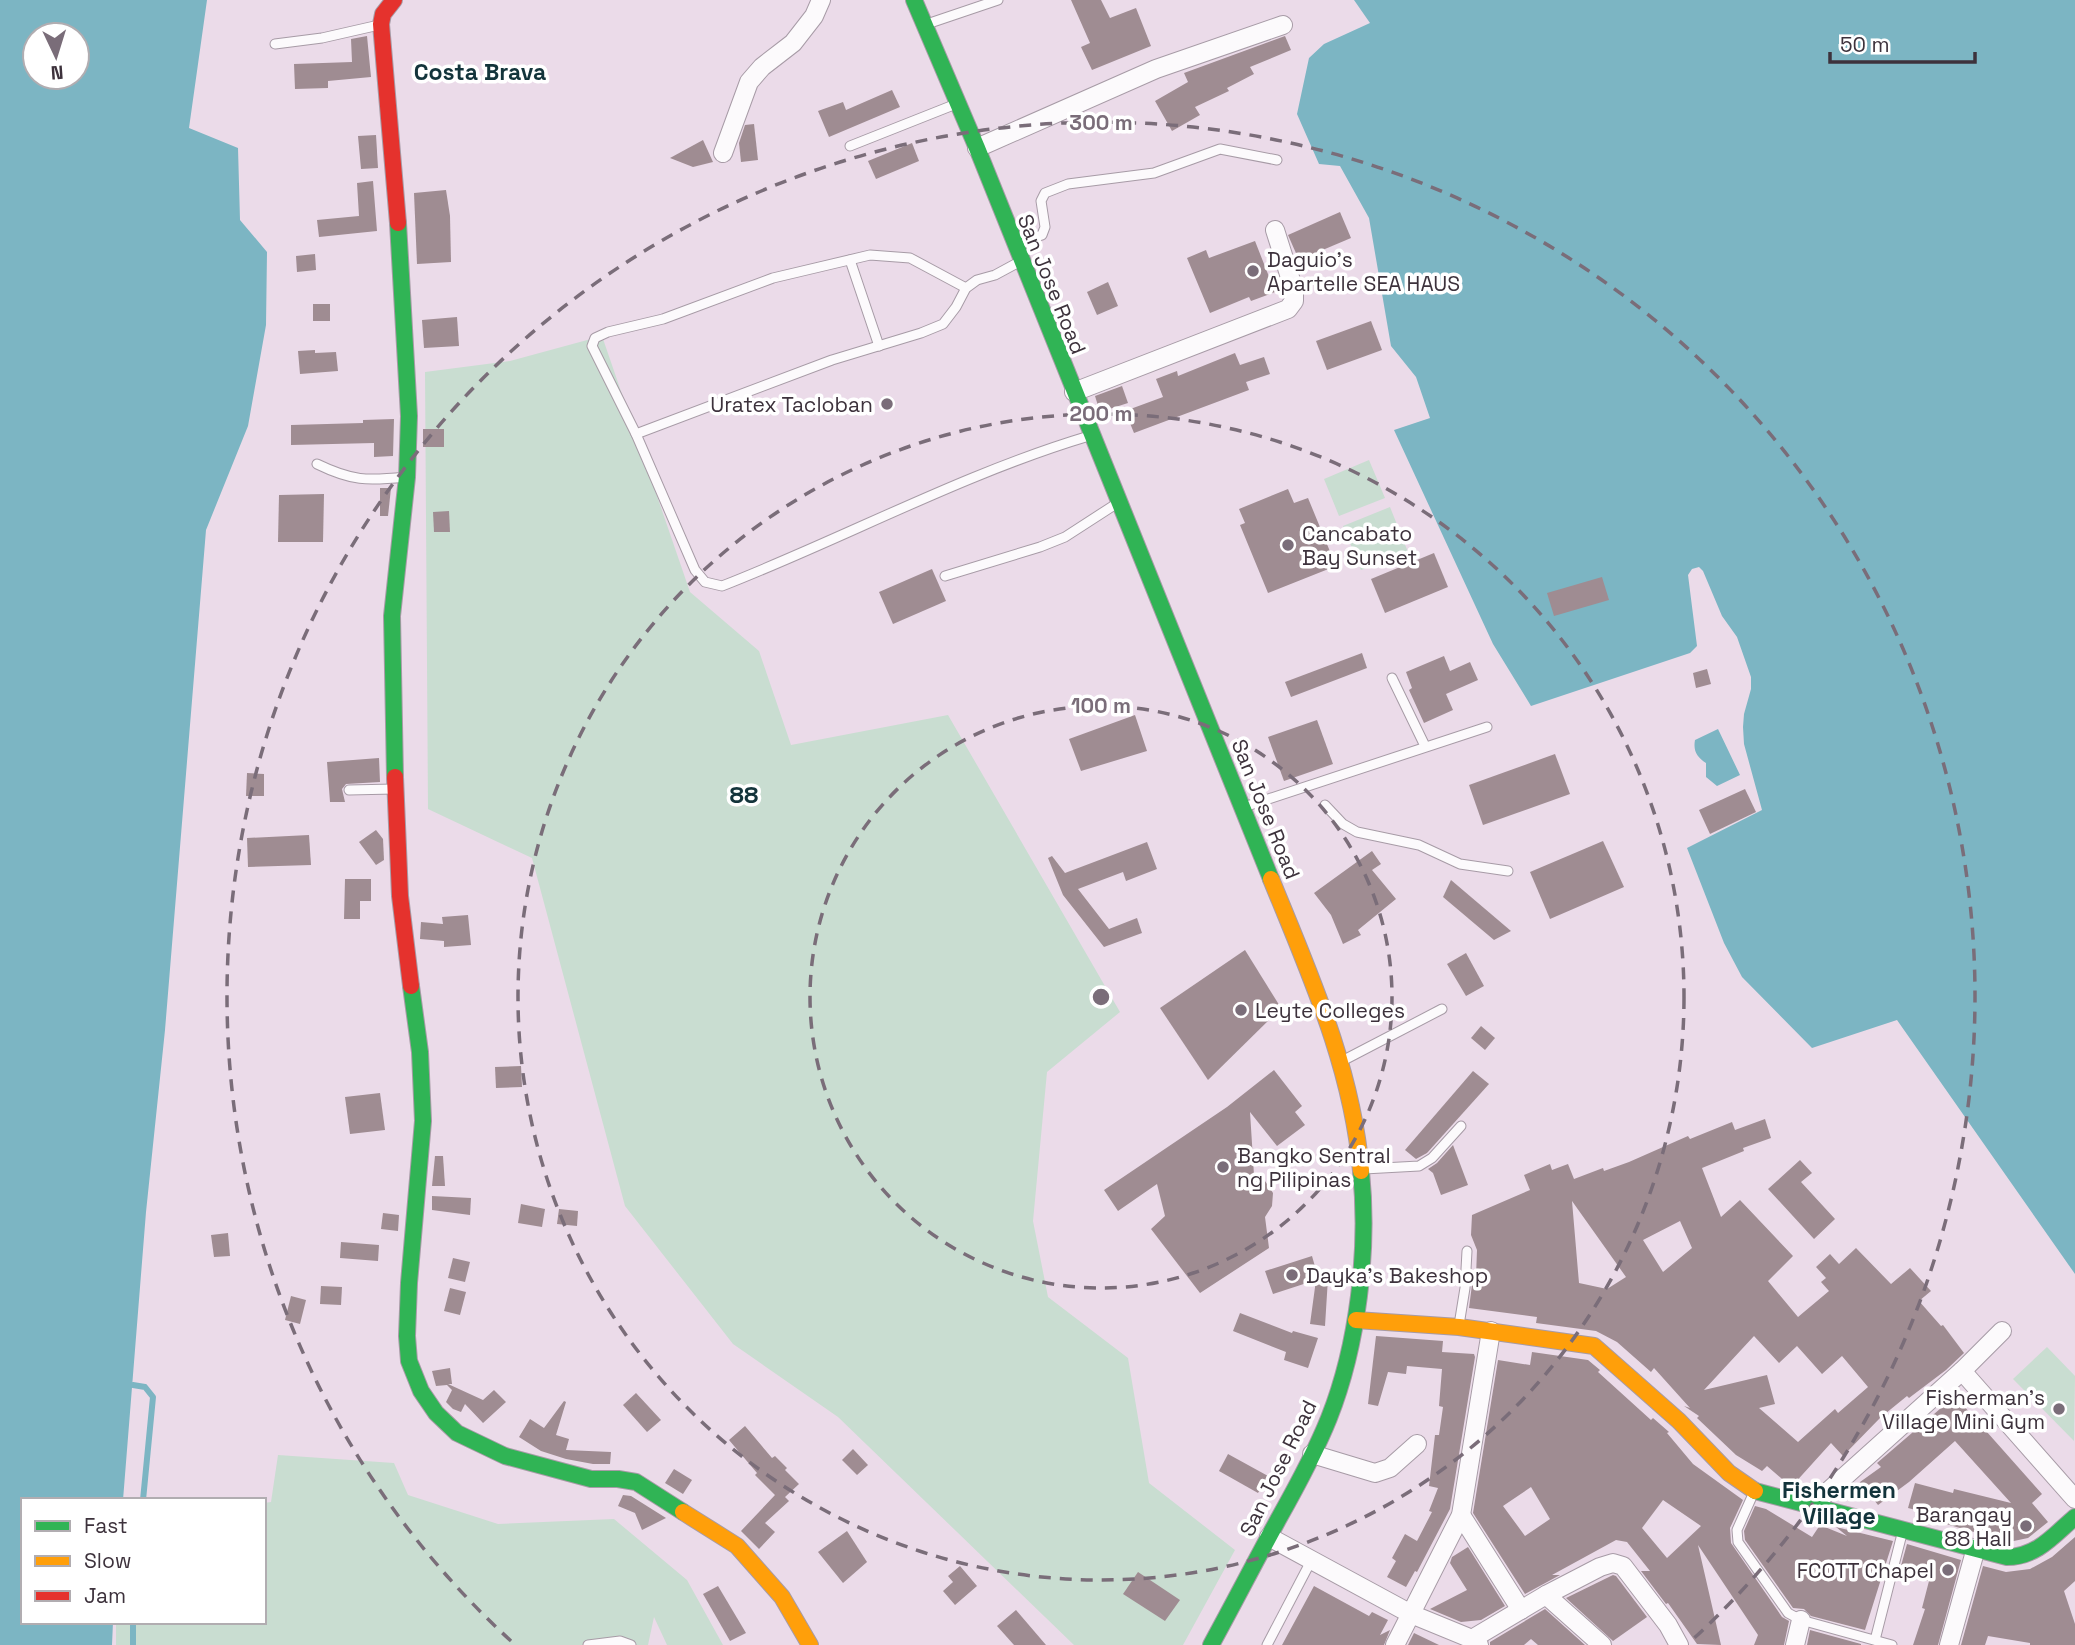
<svg xmlns="http://www.w3.org/2000/svg" width="2075" height="1645" font-family="'Space Grotesk',sans-serif">
	<style>
		.green { fill: #c9ddd1 }
		.water { fill: #7cb5c3; fill-rule: evenodd }
		.lines { fill: none; stroke-linecap: round; stroke-linejoin: round }
		.stream { stroke: #7cb5c3; stroke-width: 6 }
		.building { fill: #9f8c92; fill-rule: evenodd }
		.lane-casing { stroke: #a79ba6; stroke-width: 11 }
		.street-casing { stroke: #a79ba6; stroke-width: 20 }
		.fast-casing { stroke: #a79ba6; stroke-width: 18 }
		.slow-casing { stroke: #a79ba6; stroke-width: 18 }
		.jam-casing { stroke: #a79ba6; stroke-width: 18 }
		.lane { stroke: #fcfafc; stroke-width: 9 }
		.street { stroke: #fcfafc; stroke-width: 18 }
		.fast { stroke: #30b455; stroke-width: 16 }
		.slow { stroke: #ff9f0a; stroke-width: 16 }
		.jam { stroke: #e5322d; stroke-width: 16 }
		.ring { fill: none; stroke: #7a6d79; stroke-width: 3.5; stroke-dasharray: 12 9 }
		.poi-dot { fill: #7a6d79; stroke: #fff; stroke-width: 2.5 }
		.labels { text-anchor: middle; dominant-baseline: central; stroke-width: 7; stroke-linejoin: round; paint-order: stroke }
		.poi-label { font-size: 21px; fill: #3d323c; stroke: #fff; text-anchor: start }
		.street-label { font-size: 21px; fill: #3d323c; stroke: #fff }
		.neighbourhood-label { font-size: 23px; font-weight: bold; fill: #13343b; stroke: #fff }
		.quarter-label { font-size: 24px; font-weight: bold; fill: #13343b; stroke: #fff }
		.centre { fill: #7a6d79; stroke: #fff; stroke-width: 3.5 }
		.ring-label { font-size: 21px; text-anchor: middle; font-weight: bold; fill: #7a6d79; stroke: #fff; stroke-width: 7; stroke-linejoin: round; paint-order: stroke }
	</style>
	<rect width="100%" height="100%" fill="#ebdbe9"/>
	<g class="green">
		<path d="M602 336 690 592 759 651 791 745 948 715 1120 1012 1047 1072 1033 1221 1048 1297 1128 1358 1149 1483 1235 1550 1183 1645H1074L838 1417 733 1344 625 1206 532 858 428 809 425 372 510 361Z"/>
		<path d="M1369 460 1385 498 1339 516 1324 479Z"/>
		<path d="M1390 507 1408 552 1361 570 1343 526Z"/>
		<path d="M2047 1347 2075 1376 2074 1441 2013 1379Z"/>
		<path d="M278 1455 394 1463 408 1495 498 1524 614 1519 687 1580 723 1645H667L654 1617 648 1645H116V1622H264V1503L271 1502Z"/>
	</g>
	<g class="water">
		<path d="M0 0H207L189 128 238 148 240 220 267 252 266 325 248 426 206 530 165 1030 146 1212 123 1500H23V1622H113L112 1645H0ZM77 35V77H35V35Z"/>
		<path d="M1354 0H2075V1274L1897 1020 1812 1048 1742 977 1724 943 1687 848 1762 810 1744 744 1743 727 1744 714 1751 689V677L1737 637 1722 616 1703 571 1699 567 1692 569 1688 575 1697 646 1690 653 1531 706 1493 644 1394 430 1430 418 1416 377 1391 346 1369 218 1340 166 1319 164 1297 114 1309 58 1324 44 1370 23Z"/>
		<path d="M1718 729 1740 775 1717 786 1706 777V763C1697 757 1693 751 1695 740Z"/>
	</g>
	<g class="lines">
		<g class="stream">
			<path d="M133 1385 145 1387 153 1397 143 1500"/>
			<path d="M133 1645V1622"/>
		</g>
	</g>
	<g class="building">
		<path d="M1071 0H1101L1110 18 1136 8 1151 46 1092 70 1081 47 1090 43Z"/>
		<path d="M367 36 371 77 328 81V88L295 89 294 64 352 62 351 39Z"/>
		<path d="M1285 36 1291 50 1250 67 1254 74 1227 88 1229 91 1195 107 1200 115 1172 131 1155 101 1188 82 1184 73Z"/>
		<path d="M892 90 900 107 829 137 818 111 843 102 846 110Z"/>
		<path d="M754 124 758 160 741 162 739 143 745 125Z"/>
		<path d="M376 135 378 168 361 169 358 136Z"/>
		<path d="M703 140 713 162 693 167 670 158Z"/>
		<path d="M912 143 919 161 876 179 868 161Z"/>
		<path d="M373 181 377 231 319 237 317 220 359 216 357 183Z"/>
		<path d="M446 190 450 216 451 262 417 264 414 193Z"/>
		<path d="M1340 212 1351 238 1299 260 1288 235Z"/>
		<path d="M1255 241 1275 292 1251 301 1249 297 1210 313 1187 258 1206 250 1209 258Z"/>
		<path d="M315 254 316 270 297 272 296 256Z"/>
		<path d="M1108 282 1118 306 1097 315 1087 292Z"/>
		<rect x="313" y="304" width="17" height="17"/>
		<path d="M457 317 459 346 424 348 422 320Z"/>
		<path d="M1371 321 1382 350 1327 370 1316 341Z"/>
		<path d="M315 350V353L336 352 338 371 300 374 298 351Z"/>
		<path d="M1235 353 1240 365 1264 357 1270 374 1246 382 1249 390 1134 433 1125 411 1163 397 1156 379 1177 371 1178 376Z"/>
		<path d="M1122 386 1128 403 1100 412 1095 396Z"/>
		<path d="M394 419 393 456 374 457V443L291 445V425L363 423V420Z"/>
		<rect x="423" y="429" width="21" height="18"/>
		<path d="M380 488H391L388 516H380Z"/>
		<path d="M1288 489 1294 503 1308 498 1336 566 1268 593 1240 525 1245 523 1239 509Z"/>
		<path d="M324 494 323 542H278L279 495Z"/>
		<path d="M449 511 450 532H434L433 512Z"/>
		<path d="M1434 553 1448 587 1385 613 1371 579Z"/>
		<path d="M932 569 946 601 893 624 879 592Z"/>
		<path d="M1602 577 1609 600 1554 616 1547 593Z"/>
		<path d="M1362 653 1367 668 1291 697 1285 682Z"/>
		<path d="M1444 656 1450 671 1470 662 1478 680 1446 694 1453 710 1424 723 1409 690 1412 688 1406 672Z"/>
		<path d="M1707 669 1711 684 1696 688 1693 673Z"/>
		<path d="M1135 715 1147 751 1081 771 1069 739Z"/>
		<path d="M1317 720 1333 764 1284 781 1268 737Z"/>
		<path d="M1555 754 1570 794 1483 825 1469 785Z"/>
		<path d="M379 758 380 782 346 784 342 789 345 802H330L327 762Z"/>
		<path d="M247 773 264 774V796H246Z"/>
		<path d="M1745 789 1756 812 1710 834 1699 810Z"/>
		<path d="M376 830 383 839 384 860 376 865 359 842Z"/>
		<path d="M309 835 311 865 248 867 247 838Z"/>
		<path d="M1603 841 1624 887 1550 919 1530 872Z"/>
		<path d="M1147 842 1157 869 1126 881 1123 872 1078 889 1109 929 1137 918 1142 933 1104 947 1063 895 1048 858 1052 856 1065 873Z"/>
		<path d="M1372 851 1381 864 1372 870 1396 899 1358 930 1361 935 1343 944 1331 915 1314 893Z"/>
		<path d="M345 879H371V901H360V919H344Z"/>
		<path d="M1451 880 1511 931 1494 940 1443 897Z"/>
		<path d="M468 915 471 945 444 947V941L420 939 421 922 443 924 442 917Z"/>
		<path d="M1245 950 1281 1008 1208 1080 1160 1008Z"/>
		<path d="M1466 953 1484 986 1466 996 1447 964Z"/>
		<path d="M1481 1026 1495 1038 1485 1050 1471 1038Z"/>
		<path d="M521 1066 522 1087 496 1088 495 1067Z"/>
		<path d="M1274 1070 1302 1106 1295 1112 1305 1125 1277 1146 1250 1112 1254 1175 1263 1178 1273 1193 1272 1206 1265 1217 1269 1248 1200 1293 1151 1229 1165 1216 1157 1184 1118 1211 1104 1190 1227 1107Z"/>
		<path d="M1473 1071 1489 1084 1427 1153 1416 1159 1405 1150Z"/>
		<path d="M380 1093 385 1130 350 1134 345 1097Z"/>
		<path d="M1765 1119 1771 1138 1743 1148 1744 1151 1702 1168 1721 1217 1740 1200 1793 1256 1768 1281 1798 1317 1829 1291 1821 1282 1826 1278 1816 1267 1830 1254 1839 1264 1856 1248 1891 1284 1910 1268 1931 1291 1919 1301 1941 1326 1943 1325 1964 1353 1946 1370 1909 1398 1907 1396 1880 1418 1843 1456 1831 1443 1793 1485 1788 1484 1767 1466 1762 1471 1736 1455 1697 1418 1699 1416 1684 1406 1690 1408 1654 1368 1651 1372 1617 1342 1596 1331 1536 1323 1537 1317 1469 1308 1473 1277H1476L1477 1250 1471 1235 1472 1215 1530 1190 1524 1175 1550 1164 1552 1170 1568 1164 1574 1179 1603 1168 1604 1171 1629 1162 1688 1136 1690 1139 1732 1122 1735 1130ZM1572 1201 1626 1277 1607 1289 1579 1283ZM1680 1221 1692 1248 1663 1272 1643 1240ZM1754 1336 1779 1363 1797 1346 1822 1374 1842 1356 1868 1387 1838 1413 1835 1409 1798 1442 1759 1408 1775 1404 1767 1375 1704 1390Z"/>
		<path d="M1453 1145 1468 1185 1441 1195 1433 1173 1428 1169 1437 1163Z"/>
		<path d="M435 1156H443L445 1186H432Z"/>
		<path d="M1800 1160 1812 1173 1801 1182 1835 1219 1814 1239 1768 1189Z"/>
		<path d="M432 1196 471 1198 470 1215 432 1210Z"/>
		<path d="M521 1204 545 1209 542 1227 518 1223Z"/>
		<path d="M559 1209 578 1211 577 1226 557 1224Z"/>
		<path d="M383 1213 399 1215 398 1231 381 1229Z"/>
		<path d="M228 1233 230 1256 214 1257 211 1235Z"/>
		<path d="M341 1242 379 1245 378 1261 340 1258Z"/>
		<path d="M1312 1256 1318 1277 1328 1278 1325 1326 1310 1324 1316 1280 1273 1294 1265 1271Z"/>
		<path d="M453 1258 470 1262 465 1282 448 1278Z"/>
		<path d="M321 1286 342 1287 341 1305 320 1304Z"/>
		<path d="M450 1288 466 1292 460 1315 444 1311Z"/>
		<path d="M291 1296 306 1300 300 1324 285 1320Z"/>
		<path d="M1240 1313 1292 1333 1293 1331 1318 1338 1308 1368 1284 1360 1286 1352 1233 1331Z"/>
		<path d="M1376 1336 1443 1341 1442 1352 1474 1354 1475 1357 1450 1509 1417 1572 1415 1571 1406 1587 1387 1577 1396 1561 1392 1558 1405 1534 1417 1541 1432 1512 1429 1511 1438 1488 1429 1486 1435 1435H1439L1443 1407 1439 1406 1442 1369 1407 1366 1406 1374 1388 1372 1378 1406 1368 1404Z"/>
		<path d="M1532 1352 1588 1360 1600 1370 1598 1372 1651 1420 1653 1418 1669 1432 1667 1433 1693 1464 1743 1500 1730 1528 1731 1543 1782 1617 1789 1621 1784 1645H1754L1758 1635 1698 1545 1721 1645 1697 1644 1668 1603 1666 1604 1641 1571H1650L1627 1542 1616 1540 1552 1575H1560L1525 1594 1473 1513 1498 1360 1530 1365ZM1531 1487 1550 1519 1525 1536 1503 1506ZM1663 1500 1701 1526 1667 1558 1642 1528Z"/>
		<path d="M450 1368 452 1384H448L483 1400 494 1390 506 1402 483 1423 465 1404 461 1412 453 1409 446 1402 452 1390 447 1385 436 1386 432 1371Z"/>
		<path d="M636 1393 661 1420 647 1432 623 1405Z"/>
		<path d="M1955 1396 2042 1494 2032 1503 2048 1522 2028 1538 2009 1542 1946 1524 1947 1518 1908 1508 1915 1483 1953 1493 1954 1489 2011 1503 1955 1441 1909 1482 1878 1505 1860 1482 1881 1467 1877 1463Z"/>
		<path d="M564 1401 566 1402 556 1435 569 1439 566 1450 611 1452 610 1464H593L566 1459 541 1451 519 1437 530 1419 544 1428Z"/>
		<path d="M745 1426 772 1458 775 1456 787 1468 785 1470 799 1484 785 1497 789 1501 765 1523 775 1532 759 1549 741 1531 775 1495 755 1475 757 1473 729 1440Z"/>
		<path d="M853 1449 868 1465 857 1475 842 1460Z"/>
		<path d="M1228 1454 1268 1476 1258 1493 1219 1471Z"/>
		<path d="M674 1469 692 1480 683 1494 665 1483Z"/>
		<path d="M623 1495 631 1496 666 1518 642 1530 635 1513 618 1506Z"/>
		<path d="M1755 1506 1766 1509 1812 1537 1820 1525 1847 1536 1836 1527 1893 1541 1865 1630 1811 1616 1804 1609 1793 1608 1745 1540 1744 1531Z"/>
		<path d="M847 1531 867 1562 843 1583 818 1552Z"/>
		<path d="M2075 1537V1581L2064 1591 2075 1624V1645H2030V1643L1988 1636 1985 1645H1961L1983 1566 2006 1572 2030 1569 2052 1557Z"/>
		<path d="M1907 1544 1961 1560 1938 1645H1913L1925 1609 1922 1608 1929 1581 1899 1573Z"/>
		<path d="M1468 1547 1505 1606 1481 1620 1461 1622 1430 1609 1467 1590 1450 1563 1452 1557Z"/>
		<path d="M960 1566 977 1586 955 1605 943 1591 953 1582 948 1576Z"/>
		<path d="M1138 1572 1180 1600 1165 1621 1123 1594Z"/>
		<path d="M1613 1575 1616 1576 1647 1617 1613 1641 1566 1598Z"/>
		<path d="M718 1586 746 1633 730 1641 703 1594Z"/>
		<path d="M1314 1586 1369 1616 1372 1612 1388 1620 1380 1635 1390 1630 1384 1645H1282Z"/>
		<path d="M1545 1609 1585 1645H1538L1531 1639 1524 1645H1490V1642Z"/>
		<path d="M1016 1610 1046 1645H1014L997 1626Z"/>
		<path d="M1810 1630 1861 1644V1645H1807Z"/>
		<path d="M1414 1633 1439 1645H1408Z"/>
	</g>
	<g class="lines">
		<g class="lane-casing">
			<g id="lane">
				<path d="M927 24 998 0"/>
				<path d="M275 44 322 38 379 25"/>
				<path d="M850 146 956 104"/>
				<path d="M1017 243 1042 235 1045 227 1041 201 1045 193 1068 184 1154 173 1220 149 1277 160"/>
				<path d="M850 260 879 346"/>
				<path d="M966 288 910 258 870 255 773 278 663 319 608 332 595 338 592 346 636 434 695 570 705 582 722 586C845 538 962 474 1089 436"/>
				<path d="M636 434 832 360 921 333 943 324 956 307 966 288 977 280 995 275 1019 262"/>
				<path d="M317 464C352 481 367 481 405 477"/>
				<path d="M945 576 1040 547 1065 537 1116 504"/>
				<path d="M1392 678 1425 746"/>
				<path d="M349 790 394 789"/>
				<path d="M1325 805 1343 824 1357 832 1419 845 1460 864 1508 871"/>
				<path d="M1244 807 1487 727"/>
				<path d="M1344 1060 1442 1009"/>
				<path d="M1364 1169 1419 1166 1432 1158 1461 1126"/>
				<path d="M1459 1325 1465 1288 1467 1251"/>
				<path d="M1754 1492 1737 1530 1738 1542 1788 1613 1801 1620 1892 1645"/>
				<path d="M1875 1640 1903 1530"/>
				<path d="M588 1645 620 1641 631 1645"/>
				<path d="M1267 1645 1311 1561"/>
			</g>
		</g>
		<g class="street-casing">
			<g id="street">
				<path d="M977 148 1156 69 1283 25"/>
				<path d="M723 153 749 82 762 67 793 43 814 16 821 0"/>
				<path d="M1074 392 1288 309 1294 301V290L1275 230"/>
				<path d="M1962 1371 2075 1499"/>
				<path d="M1312 1454 1375 1473 1390 1468 1417 1444"/>
				<path d="M1813 1505 1962 1371 2002 1331"/>
				<path d="M1461 1515 1521 1610"/>
				<path d="M1269 1537 1411 1614 1472 1639 1479 1645"/>
				<path d="M1546 1595 1602 1645"/>
				<path d="M1472 1639 1546 1595 1600 1567 1613 1563 1623 1566 1668 1625 1679 1645"/>
				<path d="M1395 1645 1461 1515 1491 1331"/>
				<path d="M1795 1645 1801 1620"/>
				<path d="M1949 1645 1976 1548"/>
			</g>
		</g>
		<g class="fast-casing">
			<g id="fast">
				<path d="M914 0 977 148 1271 879"/>
				<path d="M395 777 392 616 407 477 409 416 398 223"/>
				<path d="M411 986 420 1052 423 1121 409 1283 407 1336 409 1361 421 1391 436 1413 457 1433 505 1456 591 1479H618L636 1482 683 1512"/>
				<path d="M1755 1491 2007 1557C2037 1557 2054 1535 2075 1517"/>
				<path d="M1211 1645C1234 1603 1256 1560 1279 1518 1297 1486 1315 1453 1329 1418 1358 1345 1369 1250 1361 1171"/>
			</g>
		</g>
		<g class="slow-casing">
			<g id="slow">
				<path d="M1271 879C1310 975 1352 1067 1361 1171"/>
				<path d="M1356 1320 1459 1327 1594 1346 1679 1421 1729 1473 1755 1491"/>
				<path d="M683 1512 737 1546 782 1597 810 1645"/>
			</g>
		</g>
		<g class="jam-casing">
			<g id="jam">
				<path d="M394 0 383 14 381 24 398 223"/>
				<path d="M395 777 400 896 411 986"/>
			</g>
		</g>
		<use href="#lane" class="lane"/>
		<use href="#street" class="street"/>
		<use href="#fast" class="fast"/>
		<use href="#slow" class="slow"/>
		<use href="#jam" class="jam"/>
	</g>
	<g class="ring">
		<circle cx="1101" cy="997" r="291"/>
		<circle cx="1101" cy="997" r="583"/>
		<path d="M511 1641A874 874 0 1 1 1691 1641"/>
	</g>
	<g class="poi-dot">
		<circle cx="1253" cy="271" r="7"/>
		<circle cx="887" cy="404" r="7"/>
		<circle cx="1288" cy="545" r="7"/>
		<circle cx="1241" cy="1010" r="7"/>
		<circle cx="1223" cy="1167" r="7"/>
		<circle cx="1292" cy="1275" r="7"/>
		<circle cx="2059" cy="1409" r="7"/>
		<circle cx="2026" cy="1526" r="7"/>
		<circle cx="1948" cy="1570" r="7"/>
	</g>
	<g class="labels">
		<g class="poi-label">
			<text x="1267" y="259">Daguio's<tspan x="1267" dy="24">Apartelle SEA HAUS</tspan></text>
			<text x="873" y="404" text-anchor="end">Uratex Tacloban</text>
			<text x="1302" y="533">Cancabato<tspan x="1302" dy="24">Bay Sunset</tspan></text>
			<text x="1255" y="1010">Leyte Colleges</text>
			<text x="1237" y="1155">Bangko Sentral<tspan x="1237" dy="24">ng Pilipinas</tspan></text>
			<text x="1306" y="1275">Dayka's Bakeshop</text>
			<text x="2045" y="1397" text-anchor="end">Fisherman's<tspan x="2045" dy="24">Village Mini Gym</tspan></text>
			<text x="2012" y="1514" text-anchor="end">Barangay<tspan x="2012" dy="24">88 Hall</tspan></text>
			<text x="1934" y="1570" text-anchor="end">FCOTT Chapel</text>
		</g>
		<g class="street-label">
			<text transform="translate(1052 284) rotate(68)">San Jose Road</text>
			<text transform="translate(1266 809) rotate(68)">San Jose Road</text>
			<text transform="translate(1278 1468) rotate(-64)">San Jose Road</text>
		</g>
		<g class="neighbourhood-label">
			<text x="480" y="72">Costa Brava</text>
			<text x="1839" y="1490">Fishermen<tspan x="1839" dy="26">Village</tspan></text>
		</g>
		<g class="quarter-label">
			<text x="744" y="794">88</text>
		</g>
	</g>
	<circle cx="1101" cy="997" r="10" class="centre"/>
	<g class="ring-label">
		<text x="1101" y="130">300 m</text>
		<text x="1101" y="421">200 m</text>
		<text x="1101" y="713">100 m</text>
	</g>
	<rect x="21" y="1498" width="245" height="126" fill="#ffffff" stroke="#b1adb1" stroke-width="2"/>
	<rect x="35" y="1521" width="35" height="10" fill="#30b455" stroke="#b1adb1" stroke-width="2"/>
	<text x="84" y="1533" font-size="21" fill="#3d323c">Fast</text>
	<rect x="35" y="1556" width="35" height="10" fill="#ff9f0a" stroke="#b1adb1" stroke-width="2"/>
	<text x="84" y="1568" font-size="21" fill="#3d323c">Slow</text>
	<rect x="35" y="1591" width="35" height="10" fill="#e5322d" stroke="#b1adb1" stroke-width="2"/>
	<text x="84" y="1603" font-size="21" fill="#3d323c">Jam</text>
	<g transform="translate(56 56) rotate(176)"><circle r="33" fill="#ffffff" stroke="#b1adb1" stroke-width="2"/>
	<path d="M0-5L12 26L0 18L-12 26Z" fill="#7a6d79"/>
	<text y="-10" font-size="19" font-weight="bold" text-anchor="middle" fill="#3d323c">N</text>
	</g>
	<path d="M1830 52v10h145v-10" fill="none" stroke="#3d323c" stroke-width="3.5"/>
	<text x="1840" y="52" font-size="21" fill="#3d323c" stroke="#ffffff" stroke-width="5" paint-order="stroke">50 m</text>
</svg>
